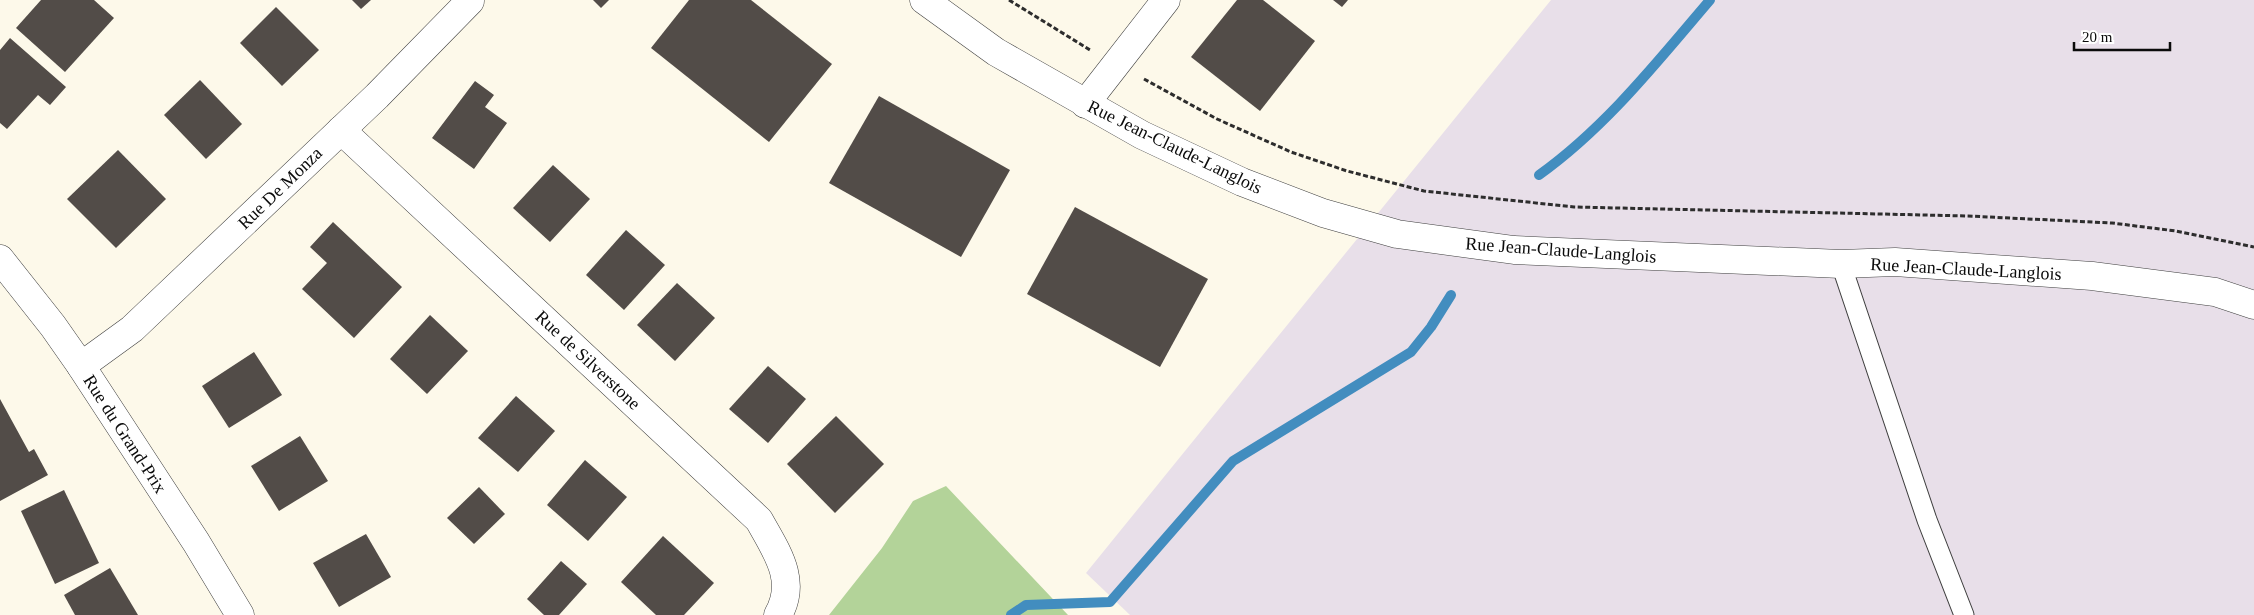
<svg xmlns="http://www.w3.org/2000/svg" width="2254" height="615" font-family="'Times New Roman',serif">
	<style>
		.industrial { fill: #e8dfe9 }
		.forest { fill: #b3d399 }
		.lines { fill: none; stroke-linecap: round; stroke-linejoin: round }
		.stream { stroke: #428dbf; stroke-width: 10 }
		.building { fill: #524c48 }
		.service-casing { stroke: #3e3e3e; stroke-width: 21 }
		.minor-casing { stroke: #3e3e3e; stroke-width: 29 }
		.path { stroke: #2d2d2d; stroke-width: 3; stroke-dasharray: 5 2.5; stroke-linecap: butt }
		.service { stroke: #fff; stroke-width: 19 }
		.minor { stroke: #fff; stroke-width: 28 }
		.labels { text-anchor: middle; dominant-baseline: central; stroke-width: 5; stroke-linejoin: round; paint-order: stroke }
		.street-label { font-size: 18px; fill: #0b0b0b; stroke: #fff }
	</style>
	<rect width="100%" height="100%" fill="#fdf9ea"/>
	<path class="industrial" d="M1551 0H2254V615H1130L1086 573Z"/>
	<path class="forest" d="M946 486 1068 615H829L882 548 913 501Z"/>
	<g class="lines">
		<g class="stream">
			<path d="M1539 175C1606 127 1657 62 1710 0"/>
			<path d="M1011 615 1026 605 1110 602 1233 461 1411 352 1431 327 1451 295"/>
		</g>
	</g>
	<g class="building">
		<path d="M41 0H94L114 18 65 72 16 28Z"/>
		<path d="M352 0H371L361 9Z"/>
		<path d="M593 0H609L601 8Z"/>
		<path d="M689 0H751L832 64 769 142 651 48Z"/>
		<path d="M1237 0H1263L1315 41 1260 111 1191 57Z"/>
		<path d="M1333 0H1348L1342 7Z"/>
		<path d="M276 7 319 50 282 86 240 43Z"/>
		<path d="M10 38 66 87 50 105 38 95 7 129 0 123V50Z"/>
		<path d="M200 80 242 124 206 159 164 115Z"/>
		<path d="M475 81 494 95 485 107 507 123 474 169 432 138Z"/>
		<path d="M879 96 1010 170 961 257 829 183Z"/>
		<path d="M118 150 166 199 116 248 67 199Z"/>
		<path d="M553 165 590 199 550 242 513 208Z"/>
		<path d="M1075 207 1208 279 1160 367 1027 294Z"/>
		<path d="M333 222 402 287 354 338 302 289 327 263 310 247Z"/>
		<path d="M626 230 665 265 624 310 586 275Z"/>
		<path d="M677 283 715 318 675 361 637 325Z"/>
		<path d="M430 315 468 351 427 394 390 359Z"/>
		<path d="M254 352 282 395 229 428 202 386Z"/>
		<path d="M768 366 806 399 768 443 729 409Z"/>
		<path d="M516 396 555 431 518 472 478 438Z"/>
		<path d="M0 399 29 452 34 449 48 475 0 501Z"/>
		<path d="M836 416 884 464 835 513 787 464Z"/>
		<path d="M300 436 328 481 279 511 251 466Z"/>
		<path d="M585 460 627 497 588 541 547 505Z"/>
		<path d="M479 487 505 514 474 544 447 518Z"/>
		<path d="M64 490 99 563 55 584 21 511Z"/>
		<path d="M366 534 391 577 339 607 313 563Z"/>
		<path d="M663 536 714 583 684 615H656L621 582Z"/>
		<path d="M561 561 587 584 559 615H544L527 599Z"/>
		<path d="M110 568 138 615H75L64 595Z"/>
	</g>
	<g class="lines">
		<g class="service-casing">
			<path id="service" d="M1841 264 1927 520 1964 615"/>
		</g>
		<g class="minor-casing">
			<g id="minor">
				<path d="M924 0 996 52 1142 135 1242 182 1323 213 1397 234 1514 250 1841 264 1895 262 2092 276 2215 292 2254 305"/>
				<path d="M1085 104 1166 0"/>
				<path d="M341 130 759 520C776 551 798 580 778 615"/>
				<path d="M0 259 53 326 81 366 196 542 240 615"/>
				<path d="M81 366 132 329 377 96 470 1"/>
			</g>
		</g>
		<g class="path">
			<path d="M1009 0 1090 50"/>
			<path d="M1144 79 1217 119 1291 152 1347 171 1424 191 1574 207 1968 216 2112 223 2176 231 2254 247"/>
		</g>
		<use href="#service" class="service"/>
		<use href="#minor" class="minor"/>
	</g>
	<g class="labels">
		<g class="street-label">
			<text transform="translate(1175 147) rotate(26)">Rue Jean-Claude-Langlois</text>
			<text transform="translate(280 188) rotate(-44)">Rue De Monza</text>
			<text transform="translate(1561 250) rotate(4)">Rue Jean-Claude-Langlois</text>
			<text transform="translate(1966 269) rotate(3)">Rue Jean-Claude-Langlois</text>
			<text transform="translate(588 360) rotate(43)">Rue de Silverstone</text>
			<text transform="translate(125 434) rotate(57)">Rue du Grand-Prix</text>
		</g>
	</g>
	<path d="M2074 42v8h96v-8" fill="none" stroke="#0b0b0b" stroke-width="2.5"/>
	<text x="2082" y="42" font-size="15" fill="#0b0b0b" stroke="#ffffff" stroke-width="4" paint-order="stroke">20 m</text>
</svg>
